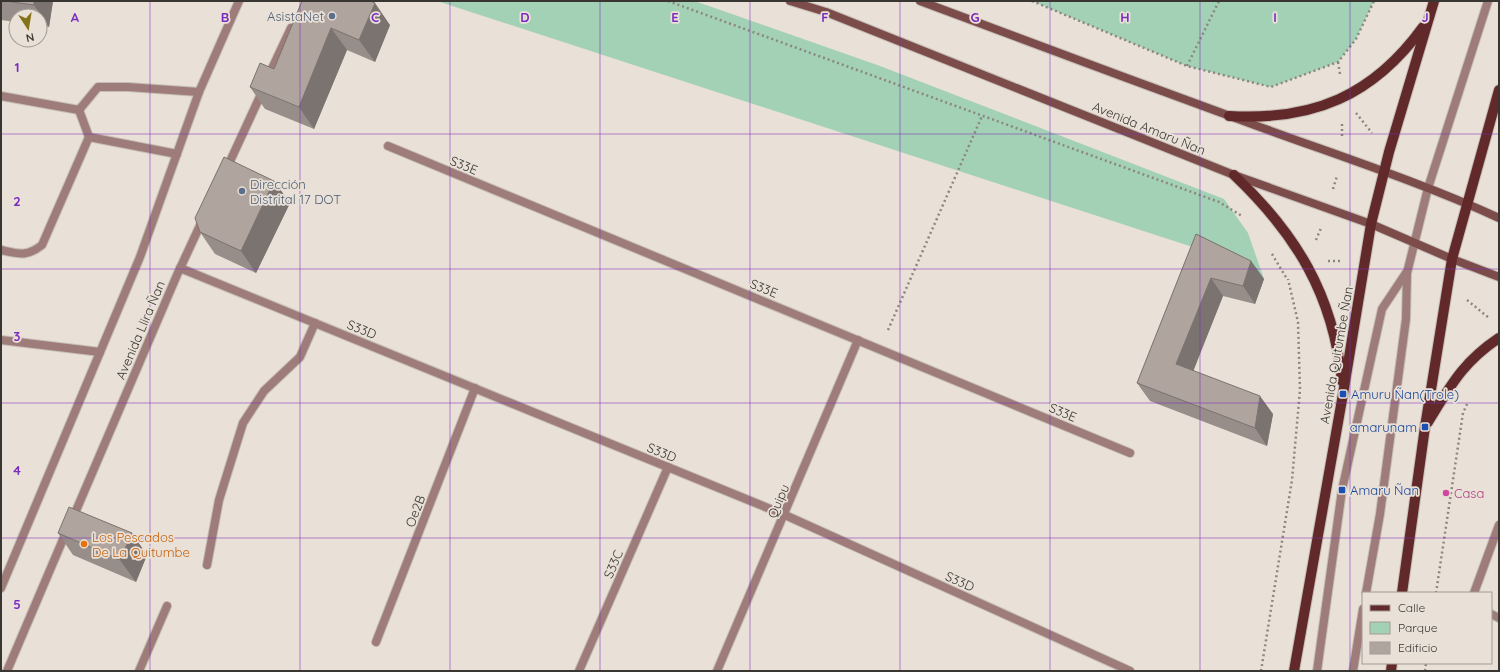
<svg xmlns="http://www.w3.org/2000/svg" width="1500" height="672" font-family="Quicksand,sans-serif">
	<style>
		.green { fill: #a3d1b5 }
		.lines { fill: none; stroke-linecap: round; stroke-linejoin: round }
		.service-casing { stroke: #c6beb6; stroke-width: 10 }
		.minor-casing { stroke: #c6beb6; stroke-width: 10 }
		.tertiary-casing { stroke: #c6beb6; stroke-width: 10 }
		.secondary-casing { stroke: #c6beb6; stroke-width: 10 }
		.primary-casing { stroke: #c6beb6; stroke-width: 12 }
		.path { stroke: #8c8680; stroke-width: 2.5; stroke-dasharray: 2 3; stroke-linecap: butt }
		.service { stroke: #9e7c7a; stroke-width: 8 }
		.minor { stroke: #9e7c7a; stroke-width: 8 }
		.tertiary { stroke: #9e7c7a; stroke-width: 8 }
		.secondary { stroke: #7b4c4a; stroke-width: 8 }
		.primary { stroke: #612929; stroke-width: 10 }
		.wall { fill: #978d89 }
		.shaded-wall { fill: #7b736f }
		.building { fill: #b0a49f; stroke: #7b736f }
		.grid { fill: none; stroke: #7b2cbf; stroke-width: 1; stroke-opacity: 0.55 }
		.service-dot { fill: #5c6f8a; stroke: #e9e0d7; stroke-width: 1.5 }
		.transit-dot { fill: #1a4fb4; stroke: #e9e0d7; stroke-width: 1.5 }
		.hotel-dot { fill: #d1479c; stroke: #e9e0d7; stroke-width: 1.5 }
		.food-dot { fill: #e8710a; stroke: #e9e0d7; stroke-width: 1.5 }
		.labels { text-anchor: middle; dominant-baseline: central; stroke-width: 3.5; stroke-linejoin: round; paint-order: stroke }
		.service-label { font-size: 13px; fill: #4e5e75; stroke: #e9e0d7; text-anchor: end }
		.street-label { font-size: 13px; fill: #393632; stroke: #e9e0d7 }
		.transit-label { font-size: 13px; fill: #164399; stroke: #e9e0d7; text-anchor: start }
		.hotel-label { font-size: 13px; fill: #b23c85; stroke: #e9e0d7; text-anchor: start }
		.food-label { font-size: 13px; fill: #c56008; stroke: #e9e0d7; text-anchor: start }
		.grid-label { font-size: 13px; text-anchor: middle; font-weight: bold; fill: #7b2cbf; stroke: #e9e0d7; stroke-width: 3.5; stroke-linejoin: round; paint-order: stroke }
	</style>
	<rect width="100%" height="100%" fill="#e9e0d7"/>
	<g class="green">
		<path d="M437 1H694L709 6 880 66 1224 199 1248 233 1264 279 1208 252Z"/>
		<path d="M1032 1H1374L1356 39 1338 62 1271 87 1187 66Z"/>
	</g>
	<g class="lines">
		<g class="service-casing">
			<g id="service">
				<path d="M1 96 79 110"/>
				<path d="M79 110 98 87H128L199 92"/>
				<path d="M79 110 89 137 177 154"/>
				<path d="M1 250C19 254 27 257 42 245L89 137"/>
				<path d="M1 340 100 352"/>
				<path d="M1366 593 1380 514 1406 319 1407 273 1428 188 1488 1"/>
				<path d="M1474 593 1499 525"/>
				<path d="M1491 614 1499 618"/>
				<path d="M1317 671 1342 490 1382 309 1406 273"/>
				<path d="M1353 671 1363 609"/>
			</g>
		</g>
		<g class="minor-casing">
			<g id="minor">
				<path d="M388 146 1130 453"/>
				<path d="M180 268 785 515 1130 671"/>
				<path d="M207 565 219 500 243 423 264 391 300 357 315 323"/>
				<path d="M376 642 475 388"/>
				<path d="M139 671 167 606"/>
				<path d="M579 671 668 467"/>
				<path d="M717 671 858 340"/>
			</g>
		</g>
		<g class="tertiary-casing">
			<g id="tertiary">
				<path d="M268 77 291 28"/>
				<path d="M226 170 263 90"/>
				<path d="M72 520 177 275 203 219"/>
				<path d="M1 588 140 257 199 92 239 1"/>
				<path d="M7 671 67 530"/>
			</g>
		</g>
		<g class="secondary-casing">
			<g id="secondary">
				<path d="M790 1 826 12 1234 175 1371 224 1452 259 1499 277"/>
				<path d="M920 1C1030 42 1139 83 1249 123 1333 154 1418 181 1499 218"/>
			</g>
		</g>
		<g class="primary-casing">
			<g id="primary">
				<path d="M1229 116C1313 121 1373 96 1423 27"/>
				<path d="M1234 175C1296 234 1333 294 1342 381"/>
				<path d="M1428 422C1451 385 1463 362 1499 338"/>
				<path d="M1402 593 1425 427 1452 259 1499 90"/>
				<path d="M1294 671 1343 394 1371 224 1389 152 1434 1"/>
				<path d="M1391 671 1392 663"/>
			</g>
		</g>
		<g class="path">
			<path d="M668 1 1219 202 1242 216"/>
			<path d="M1032 1 1187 66 1271 87 1338 62 1356 39 1374 1"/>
			<path d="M1338 62 1340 74"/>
			<path d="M1187 66 1219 1"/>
			<path d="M1356 113 1372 133"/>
			<path d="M1342 136V121"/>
			<path d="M1333 189 1337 176"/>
			<path d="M1316 240 1321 228"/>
			<path d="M1272 254 1287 279"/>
			<path d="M1328 261H1343"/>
			<path d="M1467 300 1489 318"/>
			<path d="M888 330 982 116"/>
			<path d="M1436 593 1463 413 1468 402"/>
			<path d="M1261 671 1292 480 1300 390 1298 322 1288 279"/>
			<path d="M1425 671 1426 663"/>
		</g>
		<use href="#service" class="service"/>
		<use href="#minor" class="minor"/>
		<use href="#tertiary" class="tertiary"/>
		<use href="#secondary" class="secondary"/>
		<use href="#primary" class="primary"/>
	</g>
	<g class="wall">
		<path d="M1 1H53L49 27 40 26V16H16V22L1 20Z"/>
		<path d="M302 1 390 25 375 62 347 50 314 129 265 109 250 87 274 69Z"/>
		<path d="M274 181 290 203 256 273 215 254 200 232Z"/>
		<path d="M1196 234 1251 261 1264 279 1255 304 1223 296 1193 370 1273 414 1267 446 1150 401 1137 383Z"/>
		<path d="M58 533 147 555 136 582 73 555Z"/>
	</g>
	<g class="shaded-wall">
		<path d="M34 1H53L49 27 34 5Z"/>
		<path d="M375 3 390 25 375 62 359 40Z"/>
		<path d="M331 28 347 50 314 129 299 107Z"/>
		<path d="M274 181 290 203 256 273 241 251Z"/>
		<path d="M1251 261 1264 279 1255 304 1243 286Z"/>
		<path d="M1211 278 1223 296 1189 382 1176 364Z"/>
		<path d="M1260 396 1273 414 1267 446 1255 428Z"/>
		<path d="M132 533 147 555 136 582 120 560Z"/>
	</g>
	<g class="building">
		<path d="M5 1H34V5Z"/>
		<path d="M302 1H370L375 3 359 40 331 28 299 107 250 87 260 63 274 69Z"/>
		<path d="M224 157 274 181 241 251 200 232 195 218Z"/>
		<path d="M1196 234 1251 261 1243 286 1211 278 1176 364 1260 396 1255 428 1137 383Z"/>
		<path d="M69 507 132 533 120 560 58 533Z"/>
	</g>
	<path class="grid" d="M150 1V671M300 1V671M450 1V671M600 1V671M750 1V671M900 1V671M1050 1V671M1200 1V671M1350 1V671M1 134H1499M1 269H1499M1 403H1499M1 538H1499"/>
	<g class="service-dot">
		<circle cx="332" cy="16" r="4"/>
		<circle cx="242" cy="191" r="4"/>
	</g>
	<g class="transit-dot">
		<rect x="1339" y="390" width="8" height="8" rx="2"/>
		<rect x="1421" y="423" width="8" height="8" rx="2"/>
		<rect x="1338" y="486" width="8" height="8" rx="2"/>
	</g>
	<circle class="hotel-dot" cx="1446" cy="493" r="4"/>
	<circle class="food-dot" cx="84" cy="544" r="4"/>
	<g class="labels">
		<g class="service-label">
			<text x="324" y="16">AsistaNet</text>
			<text x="250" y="184" text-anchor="start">Dirección<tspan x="250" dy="15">Distrital 17 DOT</tspan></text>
		</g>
		<g class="street-label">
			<text transform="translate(1149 128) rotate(22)">Avenida Amaru Ñan</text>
			<text transform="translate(464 165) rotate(22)">S33E</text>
			<text transform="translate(764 288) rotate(22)">S33E</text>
			<text transform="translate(362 329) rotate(22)">S33D</text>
			<text transform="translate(140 330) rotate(-67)">Avenida Llira Ñan</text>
			<text transform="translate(1336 355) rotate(-80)">Avenida Quitumbe Ñan</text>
			<text transform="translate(1063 412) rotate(23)">S33E</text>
			<text transform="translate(662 452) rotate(22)">S33D</text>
			<text transform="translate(778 501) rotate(-67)">Quipu</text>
			<text transform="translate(415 511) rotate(-69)">Oe2B</text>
			<text transform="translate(613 564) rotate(-67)">S33C</text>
			<text transform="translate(960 581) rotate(24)">S33D</text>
		</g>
		<g class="transit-label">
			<text x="1351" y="394">Amuru Ñan(Trole)</text>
			<text x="1417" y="427" text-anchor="end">amarunam</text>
			<text x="1350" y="490">Amaru Ñan</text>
		</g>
		<g class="hotel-label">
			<text x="1454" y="493">Casa</text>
		</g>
		<g class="food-label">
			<text x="92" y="537">Los Pescados<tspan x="92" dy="15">De La Quitumbe</tspan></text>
		</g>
	</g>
	<g class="grid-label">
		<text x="75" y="22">A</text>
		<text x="225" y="22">B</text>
		<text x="375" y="22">C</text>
		<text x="525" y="22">D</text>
		<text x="675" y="22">E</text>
		<text x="825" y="22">F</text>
		<text x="975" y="22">G</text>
		<text x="1125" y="22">H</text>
		<text x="1275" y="22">I</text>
		<text x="1425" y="22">J</text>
		<text x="17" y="72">1</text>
		<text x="17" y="206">2</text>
		<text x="17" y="341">3</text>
		<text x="17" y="475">4</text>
		<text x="17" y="609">5</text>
	</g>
	<rect width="1500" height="672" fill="none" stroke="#393632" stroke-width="4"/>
	<rect x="1362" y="592" width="130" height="72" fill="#e9e0d7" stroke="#a39c95"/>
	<rect x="1370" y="605" width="20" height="6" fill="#612929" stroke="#a39c95"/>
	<text x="1398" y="612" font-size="12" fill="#393632">Calle</text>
	<rect x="1370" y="622" width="20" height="12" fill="#a3d1b5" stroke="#a39c95"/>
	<text x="1398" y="632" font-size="12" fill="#393632">Parque</text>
	<rect x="1370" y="642" width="20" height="12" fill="#b0a49f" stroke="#a39c95"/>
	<text x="1398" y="652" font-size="12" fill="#393632">Edificio</text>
	<g transform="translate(28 28) rotate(168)"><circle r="19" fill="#e9e0d7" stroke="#a39c95"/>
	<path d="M0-3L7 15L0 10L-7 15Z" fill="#857417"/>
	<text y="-6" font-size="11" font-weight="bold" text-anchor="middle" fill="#393632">N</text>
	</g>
</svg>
